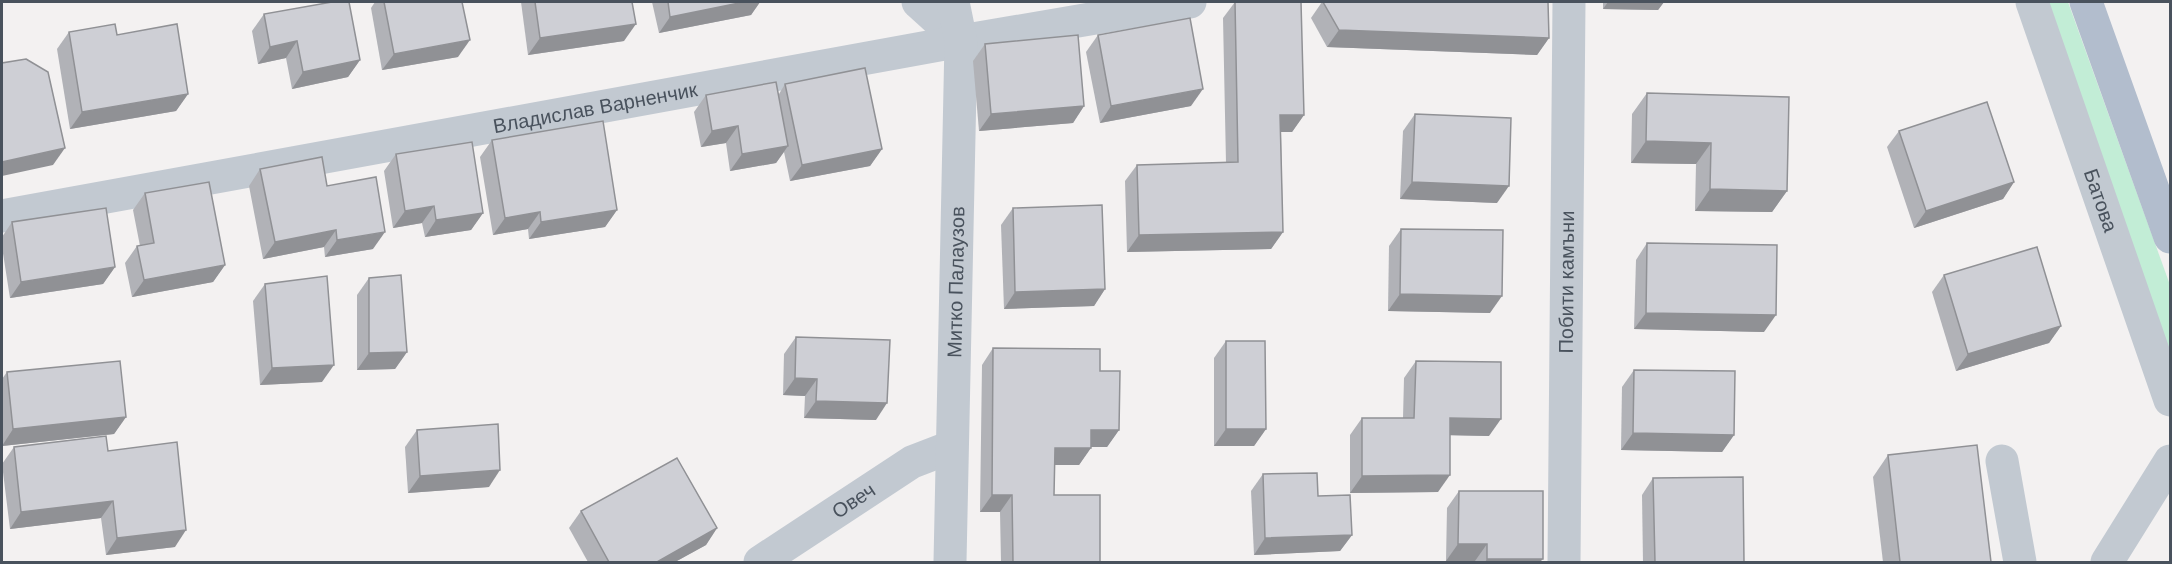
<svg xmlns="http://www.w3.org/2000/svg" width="2172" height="564" font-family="Arial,sans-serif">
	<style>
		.green { fill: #c2edd6 }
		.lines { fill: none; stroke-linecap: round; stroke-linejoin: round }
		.minor { stroke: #c2c9d1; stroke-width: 33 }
		.major { stroke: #b2bdcd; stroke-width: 33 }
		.wall { fill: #b1b2b7 }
		.shaded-wall { fill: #909195 }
		.building { fill: #cecfd5; stroke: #909195; stroke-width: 1.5 }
		.labels { text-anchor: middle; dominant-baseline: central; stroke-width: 6; stroke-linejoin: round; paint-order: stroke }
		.street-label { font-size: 20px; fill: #49525d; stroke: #fff }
	</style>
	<rect width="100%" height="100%" fill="#f3f1f1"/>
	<path class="green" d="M2032 2H2068L2170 285V400Z"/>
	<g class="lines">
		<g class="minor">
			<path d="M918 2 961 41"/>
			<path id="s1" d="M2032 2 2170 400"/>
			<path id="s2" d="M2 216 961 41 1190 2"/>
			<path d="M2002 461 2020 562"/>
			<path id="s3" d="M760 562 912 462 951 447"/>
			<path id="s4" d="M950 562 961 41 953 2"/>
			<path id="s5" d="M1564 562 1569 2"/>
			<path d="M2107 562 2170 461"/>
		</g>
		<path class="major" d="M2086 2 2170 237"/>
	</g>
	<g class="wall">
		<path d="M375 2H462L458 57 382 70 371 8Z"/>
		<path d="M521 2H632L624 41 528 55Z"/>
		<path d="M652 2H760L751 15 659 33Z"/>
		<path d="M1235 2H1301L1304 115 1292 132H1281L1283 232 1271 249 1127 252 1125 181 1137 165 1226 163 1223 18Z"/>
		<path d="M1322 2H1548L1549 38 1537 55 1327 47 1311 18Z"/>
		<path d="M1603 2H1664L1658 10 1603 9Z"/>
		<path d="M264 14 360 60 348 77 292 89 286 58 258 64 252 31Z"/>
		<path d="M69 32 117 35 188 94 176 111 70 129 57 49Z"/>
		<path d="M1098 35 1191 106 1100 123 1086 52Z"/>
		<path d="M985 44 1084 106 1073 123 979 131 973 61Z"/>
		<path d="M785 84 882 149 870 166 790 181 784 152 776 163 730 171 726 143 701 147 694 112 706 95 779 94Z"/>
		<path d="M1647 93 1787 191 1772 212 1695 211 1696 164 1631 163 1632 114Z"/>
		<path d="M1415 114 1497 203 1400 199 1403 131Z"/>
		<path d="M1899 131 2014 182 2003 199 1914 228 1887 147Z"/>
		<path d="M492 140 617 210 605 227 529 239 528 229 493 235 480 157Z"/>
		<path d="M396 154 483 213 471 230 425 237 422 223 393 228 384 171Z"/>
		<path d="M260 169 327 186 373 249 325 257 324 247 263 259 249 186Z"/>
		<path d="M145 193 225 265 213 282 132 297 125 263 137 246H140L133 210Z"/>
		<path d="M1013 208 1105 289 1094 306 1004 309 1001 225Z"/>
		<path d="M12 222 115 267 103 284 10 298 2 247V237Z"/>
		<path d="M1401 229 1490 313 1388 311 1389 246Z"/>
		<path d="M1647 243 1764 332 1634 329 1636 260Z"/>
		<path d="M1944 275 2061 326 2049 343 1956 371 1932 292Z"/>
		<path d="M369 278 407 352 395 369 357 370V295Z"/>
		<path d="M265 284 322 382 260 385 253 301Z"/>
		<path d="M796 337 876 420 804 418 805 396 783 395 784 354Z"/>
		<path d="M1226 341 1266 429 1254 446H1214V358Z"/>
		<path d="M993 348 1100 371 1119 430 1107 447H1091L1079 465H1054V495L1100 562H1001L1000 512H980L982 365Z"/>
		<path d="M1416 361 1489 436 1450 435 1438 492 1350 493V435L1362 418H1403L1404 378Z"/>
		<path d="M1634 370 1734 435 1722 452 1621 450 1622 387Z"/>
		<path d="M7 372 126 417 114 434 2 446V379Z"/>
		<path d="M417 430 489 487 408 493 405 447Z"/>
		<path d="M14 447 108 451 175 547 106 555 101 518 10 529 2 464Z"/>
		<path d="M1888 455 1991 562H1883L1873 477Z"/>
		<path d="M1263 474 1318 496 1352 535 1340 551 1254 555 1251 491Z"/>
		<path d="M1653 478 1744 562H1643L1642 495Z"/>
		<path d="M1459 491 1540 562H1475V561H1446L1447 508Z"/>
		<path d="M581 511 717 528 706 545 675 562H588L569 528Z"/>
	</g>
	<g class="shaded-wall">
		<path d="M744 2H760L751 15 659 33 670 17Z"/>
		<path d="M1608 2H1664L1658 10 1603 9Z"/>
		<path d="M636 24 624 41 528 55 540 38Z"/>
		<path d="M1339 30 1549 38 1537 55 1327 47Z"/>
		<path d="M470 40 458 57 382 70 394 54Z"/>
		<path d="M297 41 286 58 258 64 270 47Z"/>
		<path d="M360 60 348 77 292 89 303 72Z"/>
		<path d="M1203 89 1191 106 1100 123 1111 106Z"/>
		<path d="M188 94 176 111 70 129 82 112Z"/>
		<path d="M1084 106 1073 123 979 131 991 114Z"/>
		<path d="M1280 115H1304L1292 132H1269Z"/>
		<path d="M738 126 726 143 701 147 712 131Z"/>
		<path d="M1646 141 1711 143 1696 164 1631 163Z"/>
		<path d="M788 146 776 163 730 171 742 154Z"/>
		<path d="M65 148 53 165 2 176V162Z"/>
		<path d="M882 149 870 166 790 181 802 165Z"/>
		<path d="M1412 182 1509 186 1497 203 1400 199Z"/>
		<path d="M2014 182 2003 199 1914 228 1926 211Z"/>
		<path d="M1710 189 1787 191 1772 212 1695 211Z"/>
		<path d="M434 206 422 223 393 228 405 211Z"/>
		<path d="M617 210 605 227 529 239 541 222Z"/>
		<path d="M540 212 528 229 493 235 505 218Z"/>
		<path d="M483 213 471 230 425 237 436 220Z"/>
		<path d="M336 230 324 247 263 259 275 242Z"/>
		<path d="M385 232 373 249 325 257 337 240Z"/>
		<path d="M1283 232 1271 249 1127 252 1139 235Z"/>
		<path d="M225 265 213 282 132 297 144 280Z"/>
		<path d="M115 267 103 284 10 298 21 282Z"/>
		<path d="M1105 289 1094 306 1004 309 1015 292Z"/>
		<path d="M1400 294 1502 296 1490 313 1388 311Z"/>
		<path d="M1646 313 1776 315 1764 332 1634 329Z"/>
		<path d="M2061 326 2049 343 1956 371 1968 354Z"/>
		<path d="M407 352 395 369 357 370 369 353Z"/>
		<path d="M334 365 322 382 260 385 272 368Z"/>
		<path d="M795 378 817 379 805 396 783 395Z"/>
		<path d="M816 401 887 403 876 420 804 418Z"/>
		<path d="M126 417 114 434 2 446 13 429Z"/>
		<path d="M1450 418 1501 419 1489 436 1438 435Z"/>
		<path d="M1226 429H1266L1254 446H1214Z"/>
		<path d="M1091 430H1119L1107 447H1079Z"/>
		<path d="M1633 433 1734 435 1722 452 1621 450Z"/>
		<path d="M1055 448H1091L1079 465H1043Z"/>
		<path d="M500 470 489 487 408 493 420 476Z"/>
		<path d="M1450 475 1438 492 1350 493 1362 476Z"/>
		<path d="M992 495H1012L1000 512H980Z"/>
		<path d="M113 501 101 518 10 529 21 512Z"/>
		<path d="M717 528 706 545 675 562H657Z"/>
		<path d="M186 530 175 547 106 555 117 538Z"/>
		<path d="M1352 535 1340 551 1254 555 1265 538Z"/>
		<path d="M1458 544H1487L1475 561H1446Z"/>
		<path d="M1487 559H1543L1540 562H1485Z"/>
	</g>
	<g class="building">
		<path d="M332 2H349L360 60 303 72 297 41 270 47 264 14Z"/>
		<path d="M384 2H462L470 40 394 54Z"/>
		<path d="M535 2H632L636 24 540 38Z"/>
		<path d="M668 2H744L670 17Z"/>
		<path d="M1235 2H1301L1304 115H1280L1283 232 1139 235 1137 165 1238 162Z"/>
		<path d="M1323 2H1548L1549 38 1339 30Z"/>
		<path d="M1190 18 1203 89 1111 106 1098 35Z"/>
		<path d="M115 24 117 35 177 24 188 94 82 112 69 32Z"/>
		<path d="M1078 35 1084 106 991 114 985 44Z"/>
		<path d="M26 59 48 72 65 148 2 162V63Z"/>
		<path d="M865 68 882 149 802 165 785 84Z"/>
		<path d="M776 82 788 146 742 154 738 126 712 131 706 95Z"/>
		<path d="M1647 93 1789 97 1787 191 1710 189 1711 143 1646 141Z"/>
		<path d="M1987 102 2014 182 1926 211 1899 131Z"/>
		<path d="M1415 114 1511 118 1509 186 1412 182Z"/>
		<path d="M603 121 617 210 541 222 540 212 505 218 492 140Z"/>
		<path d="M472 142 483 213 436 220 434 206 405 211 396 154Z"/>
		<path d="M322 157 327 186 376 177 385 232 337 240 336 230 275 242 260 169Z"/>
		<path d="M209 182 225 265 144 280 137 246 154 243 145 193Z"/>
		<path d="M1102 205 1105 289 1015 292 1013 208Z"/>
		<path d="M106 208 115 267 21 282 12 222Z"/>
		<path d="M1401 229 1503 230 1502 296 1400 294Z"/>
		<path d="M1647 243 1777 245 1776 315 1646 313Z"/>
		<path d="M2037 247 2061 326 1968 354 1944 275Z"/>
		<path d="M401 275 407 352 369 353V278Z"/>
		<path d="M327 276 334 365 272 368 265 284Z"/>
		<path d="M796 337 890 340 887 403 816 401 817 379 795 378Z"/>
		<path d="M1226 341H1265L1266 429H1226Z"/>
		<path d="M993 348 1100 349V371H1120L1119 430H1091V448H1055L1054 495H1100V562H1013L1012 495H992Z"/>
		<path d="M120 361 126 417 13 429 7 372Z"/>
		<path d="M1416 361 1501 362V419L1450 418V475L1362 476V418H1414Z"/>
		<path d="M1634 370 1735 371 1734 435 1633 433Z"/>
		<path d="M498 424 500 470 420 476 417 430Z"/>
		<path d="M106 436 108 451 177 442 186 530 117 538 113 501 21 512 14 447Z"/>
		<path d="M1977 445 1991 562H1900L1888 455Z"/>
		<path d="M677 458 717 528 657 562H609L581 511Z"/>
		<path d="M1317 473 1318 496 1350 495 1352 535 1265 538 1263 474Z"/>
		<path d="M1743 477 1744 562H1655L1653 478Z"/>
		<path d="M1459 491H1543V559H1487V544H1458Z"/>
	</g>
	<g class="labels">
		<g class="street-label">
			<text stroke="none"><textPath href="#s2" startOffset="603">Владислав Варненчик</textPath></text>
			<text stroke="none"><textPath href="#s1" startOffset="210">Батова</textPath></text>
			<text stroke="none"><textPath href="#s4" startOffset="280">Митко Палаузов</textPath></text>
			<text stroke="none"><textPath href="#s5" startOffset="280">Побити камъни</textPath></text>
			<text stroke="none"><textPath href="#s3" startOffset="112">Овеч</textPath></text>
		</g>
	</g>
	<rect width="2172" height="564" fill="none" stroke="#49525d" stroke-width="6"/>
</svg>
